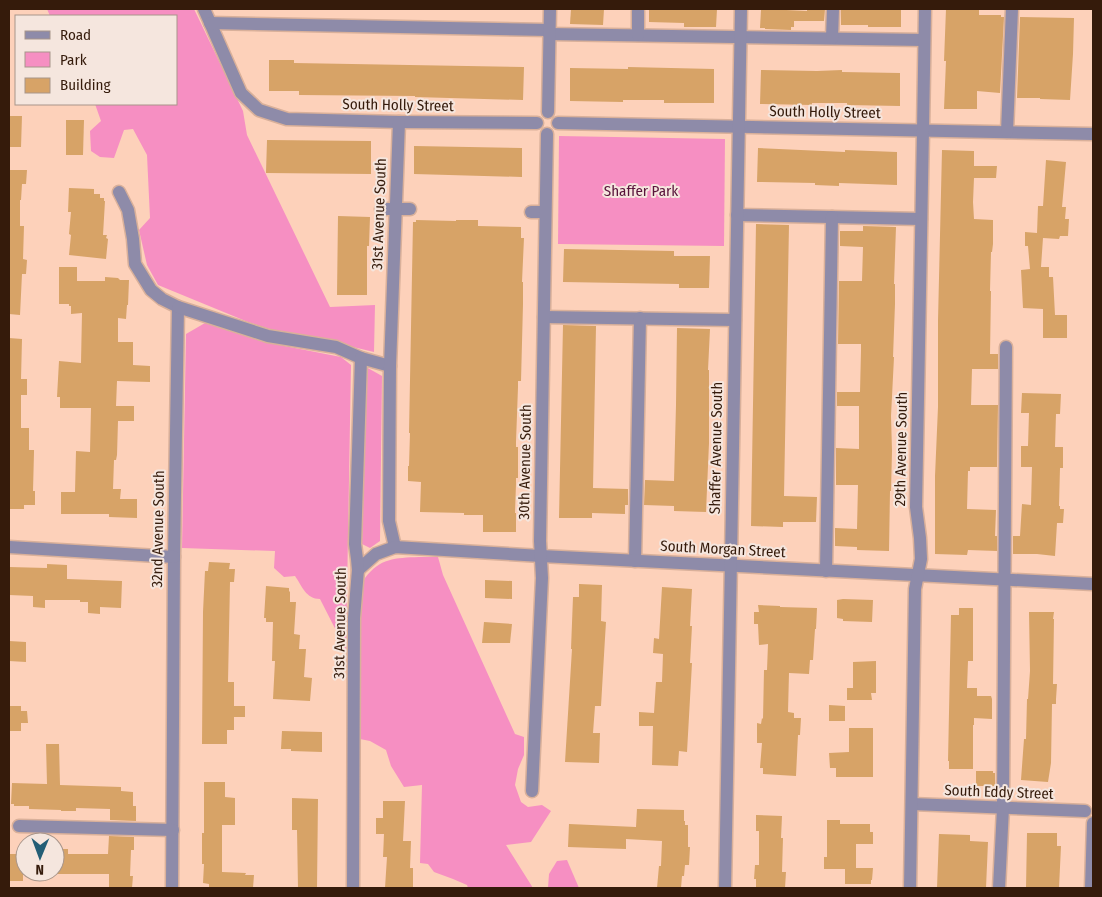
<svg xmlns="http://www.w3.org/2000/svg" width="1102" height="897" font-family="'Fira Sans Condensed',sans-serif">
	<style>
		.green { fill: #f68fc2 }
		.building { fill: #d7a367 }
		.lines { fill: none; stroke-linecap: round; stroke-linejoin: round }
		.minor-casing { stroke: #d9b09a; stroke-width: 15 }
		.minor { stroke: #8e8ba9; stroke-width: 12 }
		.labels { text-anchor: middle; dominant-baseline: central; stroke-width: 4; stroke-linejoin: round; paint-order: stroke }
		.street-label { font-size: 15px; fill: #351b0b; stroke: #f5e6de }
		.park-label { font-size: 15px; fill: #59133b; stroke: #f5e6de }
	</style>
	<rect width="100%" height="100%" fill="#fdd1ba"/>
	<g class="green">
		<path d="M47 9H194L243 111 247 135 330 307 375 305 374 352 315 338 276 331 248 322 158 285 147 265 139 230 150 218 147 155 133 129 124 130 114 158 100 157 91 151 90 131 101 121 95 104H176V16H50Z"/>
		<path d="M559 136 725 139 724 246 558 244Z"/>
		<path d="M205 323 264 342 341 357 351 365 346 650 320 599C306 599 302 586 295 576L284 577 274 568 275 551 182 548 186 334Z"/>
		<path d="M366 367 382 376 380 541 370 548 362 544Z"/>
		<path d="M419 557H438L443 575 515 734 524 737V755L518 769 515 785 521 802 528 807 542 805 551 811 531 842 506 845 533 888H468L467 885 453 879 434 872 428 864 420 863 422 785 404 787 391 766 386 750 370 741 360 739C361 717 358 588 365 578 380 558 395 558 419 557Z"/>
		<path d="M567 860 579 888H548L549 874 557 861Z"/>
	</g>
	<g class="building">
		<path d="M571 9H604L603 25 570 24Z"/>
		<path d="M649 9H717L716 27H684V23L649 22Z"/>
		<path d="M765 9 807 11V9H825L824 21H794V27H791V30L765 29V28H760L761 10H765Z"/>
		<path d="M841 9H901V27H868V25H841Z"/>
		<path d="M946 9H979V15H1001V17H1004L1000 93 977 91V109H944L946 61H944Z"/>
		<path d="M1020 17 1074 18 1073 54 1070 100 1040 99V98H1017Z"/>
		<path d="M269 60H294V63L524 67 523 100 415 97V96L299 95V91H269Z"/>
		<path d="M628 67 714 69V103H664V100H623V102L570 101V68L628 69Z"/>
		<path d="M761 70 817 71 842 70V72L900 73V106L847 105V103H812V105L760 104Z"/>
		<path d="M9 116H22L21 147H9Z"/>
		<path d="M66 120H84L83 155H66Z"/>
		<path d="M267 140 371 141V174L266 173Z"/>
		<path d="M414 146 522 148V177L414 174Z"/>
		<path d="M758 148 845 152V150L897 152V185L839 183V186L815 185V183L757 182Z"/>
		<path d="M942 150 974 151V166H997L996 178H974L973 202 974 219 993 220V244L992 252H991L990 291H991L990 354H998V369H972L971 405H998L997 467H970V471H968L967 509 996 510 995 536H997V551L968 550 967 555 935 554V476L938 407V321Z"/>
		<path d="M1046 160 1066 162 1062 207H1066L1065 219H1069L1068 236H1060L1059 239 1043 238 1041 267H1049V277H1053L1055 315H1067V338H1043V309L1023 308 1021 270 1030 269 1028 246H1025V232L1037 233 1038 206H1043Z"/>
		<path d="M9 170H27L26 184H22L21 200H20V226H24L23 259 27 260 26 274H22L20 315 9 314Z"/>
		<path d="M69 188 94 189V194H100V198H104V201H105L103 235H107L106 238 108 239 106 259 69 255 71 235 69 234 71 212H68Z"/>
		<path d="M338 216 370 217 369 246H367V295H337Z"/>
		<path d="M416 220 456 221V220H478V226L521 227V238H524L522 282H523V304L521 381H518V387L516 442V447H518V478H516V484L515 513H516V532H483V515H464V513L420 512 421 482 408 481V466H409L410 433H409L413 222H416Z"/>
		<path d="M756 224 789 225 784 496 817 497 816 522H783V527L751 526Z"/>
		<path d="M863 226 896 227 894 284H895V304L893 357H894L891 416 892 451 891 491H890L889 551 857 550V547L835 546V528L857 529 858 485H836V448L859 449V406H837V392H860L861 351V344H838L839 281H862L863 247 840 246V231H863Z"/>
		<path d="M564 249 674 251V256H710L709 288H679V284L563 282Z"/>
		<path d="M59 267H77V281H105V277L118 278 120 280H129L128 305H127L126 319 118 318V342H133V365L150 366V382L117 381 116 406H134V421H118L117 455 116 460H114L113 489H121L120 499H137V518L109 517V514H61V492H75L76 451 90 452 91 408H60V397H57L59 361 81 363 82 313 71 314V306H69V304H59Z"/>
		<path d="M563 325 596 326 593 488 628 489V505H625V514L592 513V518H559Z"/>
		<path d="M677 328 710 329 708 370H709V443L706 512 674 511V506L644 505 645 480 674 481 676 405Z"/>
		<path d="M9 338 22 339 21 379H27V395H21V428H29V450H34V452L33 491H35V505H24V509H9Z"/>
		<path d="M1022 393 1061 394 1060 414H1056L1055 447H1063V468H1060L1059 506H1060V509H1064L1063 523H1057L1055 556 1037 554H1013V536H1020L1022 504 1031 505 1032 467H1021V446H1028L1029 413H1021Z"/>
		<path d="M209 562 230 563 229 569H235L234 582H230L228 682H234V706H245V717H234V730H227V744H202L203 612 205 571H208Z"/>
		<path d="M47 564 67 565V579L122 581 121 608 100 607V614L88 613V602H80V600H45V608L33 607V596L9 595V567L47 568Z"/>
		<path d="M485 580 512 581V599L485 598Z"/>
		<path d="M579 584 602 585 601 621 606 622 605 638 601 706H595L593 733H600L599 763 565 762 572 649H571L573 597H579Z"/>
		<path d="M266 586 289 588V591L290 592V602H296L294 634 300 635 299 649H306L304 677 312 678 310 701 273 699 275 661H272L273 622H266V618H264Z"/>
		<path d="M662 587 692 589 690 626H692L690 663H692L687 752 679 751 678 766 652 765 653 726H639V712L654 713 656 682H662L663 654 653 653 654 638 659 639Z"/>
		<path d="M843 599 873 600 872 622 843 621V619L837 618V600Z"/>
		<path d="M758 605 780 606V607L817 608 816 629H815L813 660H810L809 674 789 673 788 712 794 713V718H801L800 735H798L796 776 763 774V768H760L762 743H757V723L761 724 762 718 763 719 764 670H767L768 644 759 645 758 624H754V612H759Z"/>
		<path d="M959 608H973V661H968L967 688H977V696H991L992 699V719L974 718V725H973V769H949V761H948L951 615H959Z"/>
		<path d="M1029 612H1054L1053 619H1054L1053 684H1057L1056 699V704H1052L1051 763 1048 782 1021 780 1024 739H1026L1027 699H1028L1030 671Z"/>
		<path d="M484 622 512 624 510 643H482Z"/>
		<path d="M9 641 26 642V662L9 661Z"/>
		<path d="M876 661V693H871L872 700H847V688H853V662Z"/>
		<path d="M829 705 845 706V721H829Z"/>
		<path d="M9 706H21V711H27L28 723H21V731H9Z"/>
		<path d="M849 728H873V777H836V768H830L829 753 849 752Z"/>
		<path d="M282 731 322 732V752L291 751V749H281Z"/>
		<path d="M46 744H59L60 785 121 787V791L133 792V806H136V821L110 820V809L76 808V811H61V810L29 809V806H14V804H11L12 783 47 784Z"/>
		<path d="M976 771H993V773H995V786H976Z"/>
		<path d="M204 782H225V797L235 798V825H222V872L246 873 245 875H254L253 888H209V884L203 883 204 864H202V833H204Z"/>
		<path d="M292 798 318 799 317 888H298L297 830H292Z"/>
		<path d="M383 801H405L403 841H411L410 868H413V888H385L387 857H383L384 834H376V818H383Z"/>
		<path d="M637 809 684 810V821H685V825H688V847H690L689 865H685L684 876H682L681 888H657L659 866H661L662 841 626 839V849L568 847 569 824 636 827Z"/>
		<path d="M756 815 782 816 781 838H783L782 872H786L785 888H756V879H754L755 865H759V831H756Z"/>
		<path d="M827 820H840V824H870V832H873V844H856V868H873L872 880H871V884H845V869H824V857H827Z"/>
		<path d="M1027 833H1057V846H1061L1059 888H1026Z"/>
		<path d="M939 834 970 835V841L988 842 986 888H937Z"/>
		<path d="M109 836 134 837V850H131L130 876H133L132 888H109V874H55V849H68V854H108Z"/>
		<path d="M9 854H25V875H23V881H9Z"/>
	</g>
	<g class="lines">
		<g class="minor-casing">
			<g id="minor">
				<path d="M204 9 241 93 259 110 287 119 399 122 537 123"/>
				<path d="M210 23 549 30"/>
				<path d="M549 34 924 40"/>
				<path d="M638 35V11"/>
				<path d="M832 38 833 9"/>
				<path d="M548 112 550 9"/>
				<path d="M558 123 1092 134"/>
				<path d="M1007 132 1012 9"/>
				<path d="M119 192 128 210 133 239 135 264 151 290 162 299 178 307 174 557 172 888"/>
				<path d="M381 209H410"/>
				<path d="M531 212H545"/>
				<path d="M737 215 921 219"/>
				<path d="M178 307 268 336 336 347 361 358 390 366"/>
				<path d="M544 317 735 320"/>
				<path d="M9 547 174 557"/>
				<path d="M395 547 389 521 390 366 399 122"/>
				<path d="M635 561 640 318"/>
				<path d="M358 570 376 554 395 547 541 556 1093 584"/>
				<path d="M826 571 832 217"/>
				<path d="M532 791 542 578 540 541 547 134"/>
				<path d="M912 804 1085 811"/>
				<path d="M19 826 173 830"/>
				<path d="M353 888 354 618 358 570 357 559 355 544 361 358"/>
				<path d="M725 888 741 9"/>
				<path d="M910 888 915 589 921 559 920 538 916 507 923 130 925 9"/>
				<path d="M999 888 1003 808 1006 347"/>
				<path d="M1091 888 1093 823"/>
			</g>
		</g>
		<use href="#minor" class="minor"/>
	</g>
	<g class="labels">
		<g class="street-label">
			<text transform="translate(398 105) rotate(1)">South Holly Street</text>
			<text transform="translate(825 112) rotate(1)">South Holly Street</text>
			<text transform="translate(379 214) rotate(-88)">31st Avenue South</text>
			<text transform="translate(716 448) rotate(-89)">Shaffer Avenue South</text>
			<text transform="translate(901 449) rotate(-89)">29th Avenue South</text>
			<text transform="translate(525 462) rotate(-89)">30th Avenue South</text>
			<text transform="translate(158 529) rotate(-89)">32nd Avenue South</text>
			<text transform="translate(723 549) rotate(3)">South Morgan Street</text>
			<text transform="translate(340 623) rotate(-89)">31st Avenue South</text>
			<text transform="translate(999 792) rotate(2)">South Eddy Street</text>
		</g>
		<g class="park-label">
			<text x="641" y="191">Shaffer Park</text>
		</g>
	</g>
	<rect width="1102" height="897" fill="none" stroke="#351b0b" stroke-width="20"/>
	<rect x="15" y="15" width="162" height="90" fill="#f5e6de" stroke="#a8958a"/>
	<rect x="25" y="31" width="25" height="8" fill="#8e8ba9" stroke="#a8958a"/>
	<text x="60" y="40" font-size="15" fill="#351b0b">Road</text>
	<rect x="25" y="52" width="25" height="15" fill="#f68fc2" stroke="#a8958a"/>
	<text x="60" y="65" font-size="15" fill="#351b0b">Park</text>
	<rect x="25" y="78" width="25" height="15" fill="#d7a367" stroke="#a8958a"/>
	<text x="60" y="90" font-size="15" fill="#351b0b">Building</text>
	<g transform="translate(40 857) rotate(181)"><circle r="24" fill="#f5e6de" stroke="#a8958a"/>
	<path d="M0-4L9 19L0 12L-9 19Z" fill="#235e76"/>
	<text y="-8" font-size="14" font-weight="bold" text-anchor="middle" fill="#351b0b">N</text>
	</g>
</svg>
